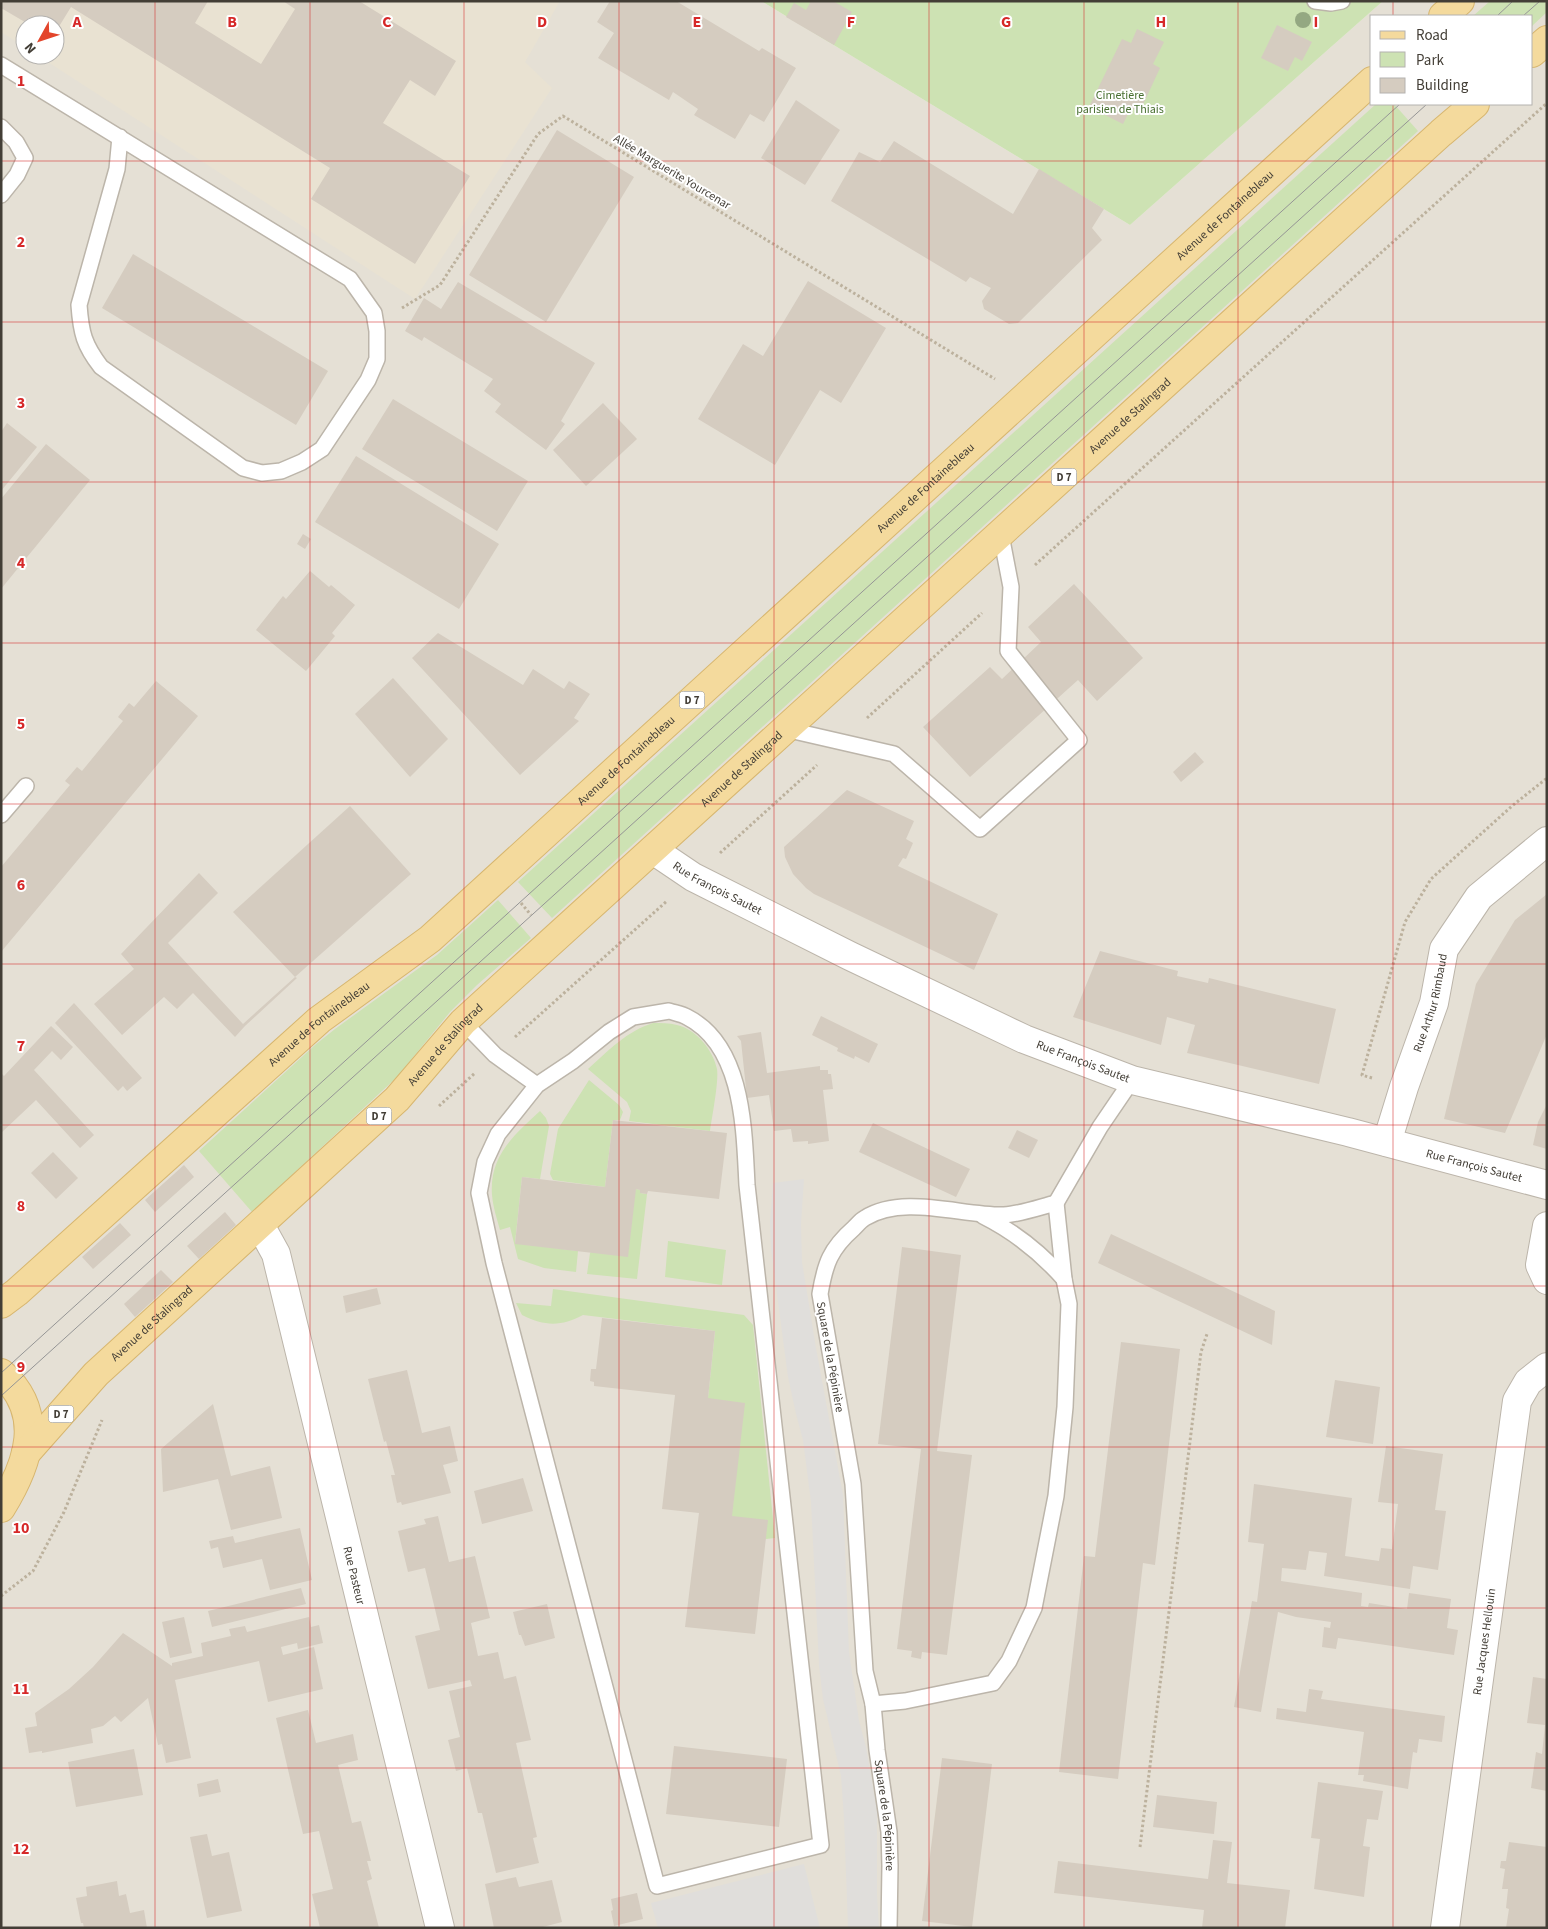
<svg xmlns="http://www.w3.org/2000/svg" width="1548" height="1929" font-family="'Source Sans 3',sans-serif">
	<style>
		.residential { fill: #e5e0d5; fill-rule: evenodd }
		.education { fill: #e9e2d2 }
		.green { fill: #cde2b3 }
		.parking { fill: #e0dedb }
		.building { fill: #d5ccc0 }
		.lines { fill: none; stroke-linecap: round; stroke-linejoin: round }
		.lane-casing { stroke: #bcb5aa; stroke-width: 18 }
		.street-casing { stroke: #bcb5aa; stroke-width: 30 }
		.primary-casing { stroke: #d7b66f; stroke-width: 30 }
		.path { stroke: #bcb19d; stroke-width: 3; stroke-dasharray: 2.5 2.5; stroke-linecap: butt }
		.lane { stroke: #fff; stroke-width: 15 }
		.street { stroke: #fff; stroke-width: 28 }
		.primary { stroke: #f4da9d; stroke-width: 28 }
		.tram { stroke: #959595; stroke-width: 1 }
		.tree { fill: #94a882 }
		.grid { fill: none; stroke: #d62828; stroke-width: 1; stroke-opacity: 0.55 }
		.labels { text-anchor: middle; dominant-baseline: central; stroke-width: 4; stroke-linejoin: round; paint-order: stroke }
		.shield { fill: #fff; stroke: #7b7872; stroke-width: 1 }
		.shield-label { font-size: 11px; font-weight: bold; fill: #433e36 }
		.park-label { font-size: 12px; fill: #486f30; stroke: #fff }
		.street-label { font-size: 12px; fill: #433e36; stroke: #fff }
		.grid-label { font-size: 16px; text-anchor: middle; font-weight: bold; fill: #d62828; stroke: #fff; stroke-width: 4; stroke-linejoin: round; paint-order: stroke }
	</style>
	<rect width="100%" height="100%" fill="#f1eee7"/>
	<path class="residential" d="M1 1H761L1130 225 1383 1H1547V1928H1ZM1372 16H1532V104H1372ZM25 25H55V55H25Z"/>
	<path class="education" d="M1 1H560L525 62 552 88 415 299 37 55H55V25H25V47L1 32Z"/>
	<g class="green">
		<path d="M761 1H1383L1130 225Z"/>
		<path d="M1490 1H1547V12L1532 26V16H1473Z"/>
		<path d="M1376 104H1394L1418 131 552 918 518 882Z"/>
		<path d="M498 900 531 938 477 985 450 1012 397 1077 252 1212 199 1151 315 1045 335 1029 437 955Z"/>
		<path d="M653 1023C661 1023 669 1023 677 1025 696 1029 713 1050 717 1069 719 1081 712 1117 710 1131L629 1121 631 1111 627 1102 588 1069C609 1050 627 1031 653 1023Z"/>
		<path d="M589 1080 619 1105 623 1112 620 1120H613L605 1187 553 1180 550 1174 558 1129Z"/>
		<path d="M540 1111 546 1118 549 1126 540 1179 522 1177 515 1243 578 1251 576 1272 544 1268 518 1259 510 1227 500 1230C497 1219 493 1207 492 1195 489 1156 514 1135 540 1111Z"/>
		<path d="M636 1189 640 1190V1193L647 1194 637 1279 587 1274 590 1253Z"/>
		<path d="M668 1241 726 1250 722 1285 665 1277Z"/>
		<path d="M553 1289 744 1315 753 1325 775 1538 766 1539 732 1516 708 1398 715 1331 583 1315C561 1327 544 1326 522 1315L516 1303 551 1306Z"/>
	</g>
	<g class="parking">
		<path d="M804 1179 801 1224 802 1262 816 1348 843 1495 849 1652 859 1721 866 1747 877 1811V1896L879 1928H848L844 1819 841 1776 823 1699 819 1665 811 1502 803 1440 796 1414 788 1377 771 1249 770 1222 773 1183Z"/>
		<path d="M804 1864 820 1928H658L651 1903Z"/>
	</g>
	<g class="building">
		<path d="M1 1H208L195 23 261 64 295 9 283 1H359L456 61 435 96 410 80 383 123 470 176 415 264 311 199 330 168 71 7 55 33V25H30L1 8Z"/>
		<path d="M610 1H676L759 51 762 48 796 68 764 122 750 114 735 139 694 115 698 109 673 92 669 100 598 58 614 33 597 22Z"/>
		<path d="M811 1H833L852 12 834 45 786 17 794 3 806 10Z"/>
		<path d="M1277 25 1312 42 1302 61 1295 57 1288 71 1261 58Z"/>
		<path d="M1137 29 1164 42 1153 64 1160 68 1140 111 1131 108 1123 124 1089 107 1122 39 1131 43Z"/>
		<path d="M796 100 840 130 805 185 761 158Z"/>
		<path d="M557 130 634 177 546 322 469 275Z"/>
		<path d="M894 141 1013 214 1039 169 1104 209 1092 228 1102 240 1018 323 1009 324 984 309 982 301 991 288 970 277 966 282 831 201 859 152 880 162Z"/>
		<path d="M133 254 328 371 296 425 102 308Z"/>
		<path d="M808 281 886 328 841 403 820 390 775 465 698 419 743 344 763 356Z"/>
		<path d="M458 282 595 363 561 421 565 424 546 450 495 412 501 404 484 391 493 379 424 337 422 341 405 331 424 298 441 309Z"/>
		<path d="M393 399 528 481 497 531 362 449Z"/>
		<path d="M603 403 637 439 586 486 553 450Z"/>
		<path d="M7 423 37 447 1 491V432Z"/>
		<path d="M46 444 90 480 1 589V499Z"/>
		<path d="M356 456 499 544 459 609 315 522Z"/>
		<path d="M303 534 311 539 305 549 297 544Z"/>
		<path d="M310 571 329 587 331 585 355 605 332 633 335 636 306 671 256 630 283 596 286 599Z"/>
		<path d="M1074 584 1143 658 1097 701 1078 680 970 777 923 727 990 667 1002 679 1041 642 1028 627Z"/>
		<path d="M438 633 523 685 533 669 564 689 569 681 590 694 574 718 579 721 520 775 412 658Z"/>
		<path d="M393 678 448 739 410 777 355 714Z"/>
		<path d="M156 681 198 716 1 952V867L70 785 65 781 77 767 82 771 123 721 118 717 129 703 134 707Z"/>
		<path d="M1195 752 1204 762 1181 782 1173 772Z"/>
		<path d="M847 790 914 821 906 839 913 843 906 859 903 858 898 866 998 914 974 970 814 894 806 888 793 874 785 857 784 847Z"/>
		<path d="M350 806 411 874 295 977 233 912Z"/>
		<path d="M199 873 218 893 168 943 243 1024 295 977 297 978 245 1026 235 1037 193 993 177 1009 164 997 122 1035 94 1004 134 969 121 954Z"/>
		<path d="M1547 894V1034L1505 1133 1444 1119 1476 984 1515 920Z"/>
		<path d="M1100 951 1178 971 1177 976 1208 983 1209 978 1336 1009 1319 1084 1187 1053 1195 1025 1167 1017 1161 1045 1073 1017Z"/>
		<path d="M74 1003 142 1078 127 1091 123 1086 118 1091 55 1023Z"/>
		<path d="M821 1016 878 1044 869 1063 855 1056 854 1059 837 1051 838 1048 812 1035Z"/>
		<path d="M51 1026 73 1047 61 1060 52 1051 34 1070 94 1135 80 1148 36 1100 1 1133V1073L4 1076Z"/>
		<path d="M761 1032 767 1073 820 1066V1070H828V1074H831L833 1089 823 1090 829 1141 808 1144V1141L793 1142 791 1129 774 1131 769 1095 747 1098 741 1041 737 1036Z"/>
		<path d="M1547 1104V1149L1533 1145 1538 1122Z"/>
		<path d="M613 1120 727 1133 719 1199 648 1191 647 1194 640 1193V1190L636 1189 628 1257 515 1244 522 1177 605 1187Z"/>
		<path d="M873 1123 970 1169 956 1197 859 1152Z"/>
		<path d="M1017 1130 1038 1140 1029 1158 1008 1148Z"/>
		<path d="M53 1152 78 1178 56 1199 31 1173Z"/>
		<path d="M184 1165 194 1177 155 1212 145 1200Z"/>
		<path d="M225 1212 236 1225 199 1259 187 1246Z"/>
		<path d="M120 1223 131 1235 93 1269 82 1257Z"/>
		<path d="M1111 1234 1275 1311 1272 1345 1098 1263Z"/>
		<path d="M902 1247 961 1255 937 1451 972 1455 947 1655 922 1652 921 1659 911 1657 912 1651 897 1649 921 1449 878 1444Z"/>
		<path d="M161 1270 173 1282 135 1317 124 1304Z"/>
		<path d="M377 1288 381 1304 346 1313 343 1296Z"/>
		<path d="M602 1318 715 1331 708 1398 745 1403 732 1516 768 1520 755 1634 685 1627 699 1513 662 1509 675 1395 594 1386V1382L590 1381 591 1369H596Z"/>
		<path d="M1121 1342 1180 1349 1155 1565 1143 1563 1118 1779 1059 1772 1084 1556 1095 1557Z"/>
		<path d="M407 1370 422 1433 450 1426 458 1461 443 1465 451 1493 402 1505 401 1502 397 1503 391 1475H395L386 1441 384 1442 368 1379Z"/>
		<path d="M1335 1380 1380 1387 1373 1444 1326 1437Z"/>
		<path d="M213 1404 231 1476 270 1466 282 1518 231 1530 218 1479 163 1492 161 1449Z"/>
		<path d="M1386 1446 1443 1454 1435 1510 1446 1511 1438 1570 1413 1566 1410 1589 1324 1576 1327 1553 1309 1551 1306 1570 1282 1568 1281 1581 1362 1593 1361 1606 1368 1607 1369 1603 1407 1609 1409 1593 1451 1599 1447 1628 1458 1630 1454 1655 1338 1638 1336 1649 1322 1647 1324 1627 1330 1628 1331 1622 1296 1617 1278 1612 1261 1712 1234 1707 1252 1601 1257 1602 1264 1544 1248 1542 1254 1484 1352 1498 1345 1556 1379 1561 1381 1548 1392 1549 1398 1504 1378 1502Z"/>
		<path d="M523 1478 533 1511 482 1524 474 1491Z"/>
		<path d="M438 1516 449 1562 475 1556 490 1618 471 1623 478 1656 498 1652 504 1679 516 1676 531 1740 516 1743 537 1837 533 1838 539 1863 496 1873 482 1813H478L467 1768 456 1771 448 1740 460 1737 449 1691 472 1686 470 1680 428 1689 415 1636 440 1630 425 1568 408 1572 398 1531 426 1524 424 1519Z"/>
		<path d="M300 1528 312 1580 270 1590 262 1559 223 1568 218 1547 211 1549 209 1541 233 1536 235 1543Z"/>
		<path d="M301 1588 306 1604 212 1627 208 1611Z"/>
		<path d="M547 1604 555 1638 525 1646 521 1635H519L513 1612Z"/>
		<path d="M184 1617 192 1653 170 1658 162 1622Z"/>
		<path d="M309 1617 311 1627 319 1625 323 1643 298 1649 297 1643 281 1647 283 1655 314 1647 323 1689 268 1702 259 1661 175 1680 191 1758 166 1763 162 1744 158 1745 148 1698 121 1722 115 1716 103 1726 91 1729 93 1743 42 1753V1751L29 1753 25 1728 37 1726 35 1713 69 1689 93 1667 123 1633 172 1666V1663L203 1656 201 1643 231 1636 229 1629 245 1626 247 1632Z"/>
		<path d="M1533 1677 1547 1679V1791L1531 1788 1536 1752 1542 1754 1545 1725 1527 1723Z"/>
		<path d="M1309 1689 1323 1691 1321 1699 1445 1716 1442 1742 1419 1739 1417 1753 1413 1752 1408 1789 1363 1781 1364 1775H1358L1364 1732 1276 1719 1277 1708 1306 1712Z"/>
		<path d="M308 1710 316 1743 353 1734 358 1760 338 1765 352 1823 361 1821 371 1861H367L372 1879 367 1881 379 1928H320L312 1894 333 1889 319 1831 303 1834 276 1718Z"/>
		<path d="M674 1746 787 1759 779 1827 666 1814Z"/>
		<path d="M134 1749 143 1795 76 1807 68 1762Z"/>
		<path d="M942 1758 992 1764 972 1927 922 1921Z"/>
		<path d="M218 1779 221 1792 199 1797 197 1784Z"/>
		<path d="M1318 1782 1383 1791 1378 1820 1367 1819 1363 1846 1370 1847 1364 1897 1314 1889 1320 1839 1311 1838Z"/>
		<path d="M1157 1795 1217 1802 1214 1834 1153 1827Z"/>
		<path d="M207 1834 212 1856 229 1852 242 1911 207 1918 190 1837Z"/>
		<path d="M1213 1840 1232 1842 1227 1883 1290 1890 1285 1928H1202L1204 1910 1054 1893 1058 1861 1208 1879Z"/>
		<path d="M1509 1842 1547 1847V1928H1506L1509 1909 1506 1908 1508 1889H1502L1505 1869 1500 1868 1501 1861H1506Z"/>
		<path d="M516 1877 519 1887 552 1880 562 1922 539 1928H494L485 1884Z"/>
		<path d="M117 1881 119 1896 126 1894 130 1913 144 1910 147 1928H84L83 1923H81L76 1898 87 1896 86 1887Z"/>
		<path d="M637 1893 643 1919 614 1926 611 1911 613 1910 611 1899Z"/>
	</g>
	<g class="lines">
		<g class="lane-casing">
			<g id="lane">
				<path d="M1315 1 1331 3 1342 1"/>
				<path d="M1 65 350 279 374 313 377 331V359L368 380 322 449 302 462 281 471 262 473 243 468 101 367C84 345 81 333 79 305L117 169 120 137"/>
				<path d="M1 127 16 142 25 158 17 175 1 195"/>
				<path d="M785 729 894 754 980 829 1079 740 1008 651 1011 587 1001 535"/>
				<path d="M1 815 26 786"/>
				<path d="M669 1011C675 1013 682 1014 687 1017 744 1046 744 1130 747 1185L821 1845 657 1886 494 1263 479 1193 485 1162 498 1134 537 1085 573 1061 609 1032 633 1017Z"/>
				<path d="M463 1022 495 1055 537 1085"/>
				<path d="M1056 1203 1064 1279 1069 1304 1065 1407 1056 1496 1034 1608 1009 1661 993 1683 905 1701 873 1704 865 1671 853 1484 820 1294C825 1264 830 1249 854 1228 857 1225 861 1220 865 1218 903 1194 962 1216 1004 1215 1021 1214 1040 1207 1056 1203Z"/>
				<path d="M1056 1203 1100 1127 1132 1080"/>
				<path d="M983 1216C1015 1232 1040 1252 1064 1279"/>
				<path id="s1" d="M873 1704 877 1750 889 1832 890 1866 889 1928"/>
			</g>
		</g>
		<g class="street-casing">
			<g id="street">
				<path id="s2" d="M653 850 693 877 850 956 1024 1039 1132 1080 1348 1132 1547 1185"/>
				<path id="s3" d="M1387 1142 1404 1087 1434 1003 1444 949 1479 897 1547 841"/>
				<path id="s4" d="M260 1225 276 1254 440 1928"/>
				<path d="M1547 1226 1540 1265 1547 1280"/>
				<path id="s5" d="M1445 1928 1517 1401 1528 1382 1547 1367"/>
			</g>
		</g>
		<g class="primary-casing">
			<g id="primary">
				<path d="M1443 16 1460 1"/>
				<path d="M1532 53 1547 40"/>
				<path id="s6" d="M1 1304 17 1292 319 1020 430 939 1372 81"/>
				<path d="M1 1373C46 1413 29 1463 1 1508"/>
				<path id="s7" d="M26 1453 96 1374 397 1099 463 1022 1441 133 1475 104"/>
			</g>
		</g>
		<g class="path">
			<path d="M402 308 440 285 538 134 563 116 995 379"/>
			<path d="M1035 565 1547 103"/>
			<path d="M867 718 982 613"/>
			<path d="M720 853 817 765"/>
			<path d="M521 903 531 915"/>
			<path d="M515 1037 667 901"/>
			<path d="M1372 1078 1362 1075 1405 922 1431 879 1512 806 1547 778"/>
			<path d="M439 1106 475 1073"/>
			<path d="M1 1596 33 1571 64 1512 102 1420"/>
			<path d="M1140 1847 1201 1352 1207 1334"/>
		</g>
		<use href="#lane" class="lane"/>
		<use href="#street" class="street"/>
		<use href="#primary" class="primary"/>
		<g class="tram">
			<path d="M1497 16 1513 1"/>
			<path d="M1523 16 1540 1"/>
			<path d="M1 1373 1400 104"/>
			<path d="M1 1396 1427 104"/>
		</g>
	</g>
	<circle class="tree" cx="1303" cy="20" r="8"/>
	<path class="grid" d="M155 1V1928M310 1V1928M464 1V1928M619 1V1928M774 1V1928M929 1V1928M1084 1V1928M1238 1V1928M1393 1V16M1393 104V1928M1 161H1547M1 322H1547M1 482H1547M1 643H1547M1 804H1547M1 964H1547M1 1125H1547M1 1286H1547M1 1447H1547M1 1608H1547M1 1768H1547"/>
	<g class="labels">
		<g class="shield">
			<rect x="1051.5" y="468.5" width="25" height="17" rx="4"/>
			<rect x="679.5" y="691.5" width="25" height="17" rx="4"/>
			<rect x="366.5" y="1107.5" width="25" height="17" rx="4"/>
			<rect x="48.5" y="1405.5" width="25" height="17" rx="4"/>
		</g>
		<g class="shield-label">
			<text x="1064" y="477">D 7</text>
			<text x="692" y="700">D 7</text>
			<text x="379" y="1116">D 7</text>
			<text x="61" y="1414">D 7</text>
		</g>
		<g class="park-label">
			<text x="1120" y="95">Cimetière<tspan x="1120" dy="14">parisien de Thiais</tspan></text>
		</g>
		<g class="street-label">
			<text transform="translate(672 172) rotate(31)">Allée Marguerite Yourcenar</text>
			<text stroke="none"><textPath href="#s6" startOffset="1639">Avenue de Fontainebleau</textPath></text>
			<text stroke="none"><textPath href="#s7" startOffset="1516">Avenue de Stalingrad</textPath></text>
			<text stroke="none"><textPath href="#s6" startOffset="1234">Avenue de Fontainebleau</textPath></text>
			<text stroke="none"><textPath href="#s6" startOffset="829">Avenue de Fontainebleau</textPath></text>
			<text stroke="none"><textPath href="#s7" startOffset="991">Avenue de Stalingrad</textPath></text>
			<text stroke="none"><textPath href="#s2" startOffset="75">Rue François Sautet</textPath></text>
			<text stroke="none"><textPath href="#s3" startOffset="146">Rue Arthur Rimbaud</textPath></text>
			<text stroke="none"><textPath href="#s6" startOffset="424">Avenue de Fontainebleau</textPath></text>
			<text stroke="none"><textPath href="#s7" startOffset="586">Avenue de Stalingrad</textPath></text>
			<text stroke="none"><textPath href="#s2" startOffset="480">Rue François Sautet</textPath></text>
			<text stroke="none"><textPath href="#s2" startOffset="885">Rue François Sautet</textPath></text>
			<text stroke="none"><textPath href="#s7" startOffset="181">Avenue de Stalingrad</textPath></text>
			<text transform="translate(830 1357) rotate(80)">Square de la Pépinière</text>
			<text stroke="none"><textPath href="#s4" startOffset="364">Rue Pasteur</textPath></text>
			<text stroke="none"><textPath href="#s5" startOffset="289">Rue Jacques Hellouin</textPath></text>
			<text stroke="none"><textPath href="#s1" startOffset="112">Square de la Pépinière</textPath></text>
		</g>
	</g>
	<g class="grid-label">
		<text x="77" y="27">A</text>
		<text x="232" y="27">B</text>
		<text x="387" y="27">C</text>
		<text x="542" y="27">D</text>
		<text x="697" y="27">E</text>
		<text x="851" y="27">F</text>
		<text x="1006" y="27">G</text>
		<text x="1161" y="27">H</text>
		<text x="1316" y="27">I</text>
		<text x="21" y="86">1</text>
		<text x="21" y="247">2</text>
		<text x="21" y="408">3</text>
		<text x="21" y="568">4</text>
		<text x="21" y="729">5</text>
		<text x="21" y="890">6</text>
		<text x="21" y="1051">7</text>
		<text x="21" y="1211">8</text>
		<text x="21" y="1372">9</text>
		<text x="21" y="1533">10</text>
		<text x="21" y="1694">11</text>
		<text x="21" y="1854">12</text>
	</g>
	<rect width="1548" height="1929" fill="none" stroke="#433e36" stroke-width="5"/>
	<rect x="1370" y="15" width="162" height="90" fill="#ffffff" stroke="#b4b2af"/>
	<rect x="1380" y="31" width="25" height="8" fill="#f4da9d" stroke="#b4b2af"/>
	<text x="1416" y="40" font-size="15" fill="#433e36">Road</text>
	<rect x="1380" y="52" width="25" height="15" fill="#cde2b3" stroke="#b4b2af"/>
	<text x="1416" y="65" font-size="15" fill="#433e36">Park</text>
	<rect x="1380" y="78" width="25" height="15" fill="#d5ccc0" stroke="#b4b2af"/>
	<text x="1416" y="90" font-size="15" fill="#433e36">Building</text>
	<g transform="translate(40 40) rotate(230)"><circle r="24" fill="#ffffff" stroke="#b4b2af"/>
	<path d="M0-4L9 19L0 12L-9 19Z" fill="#e3452b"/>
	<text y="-8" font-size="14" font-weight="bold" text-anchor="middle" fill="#433e36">N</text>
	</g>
</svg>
